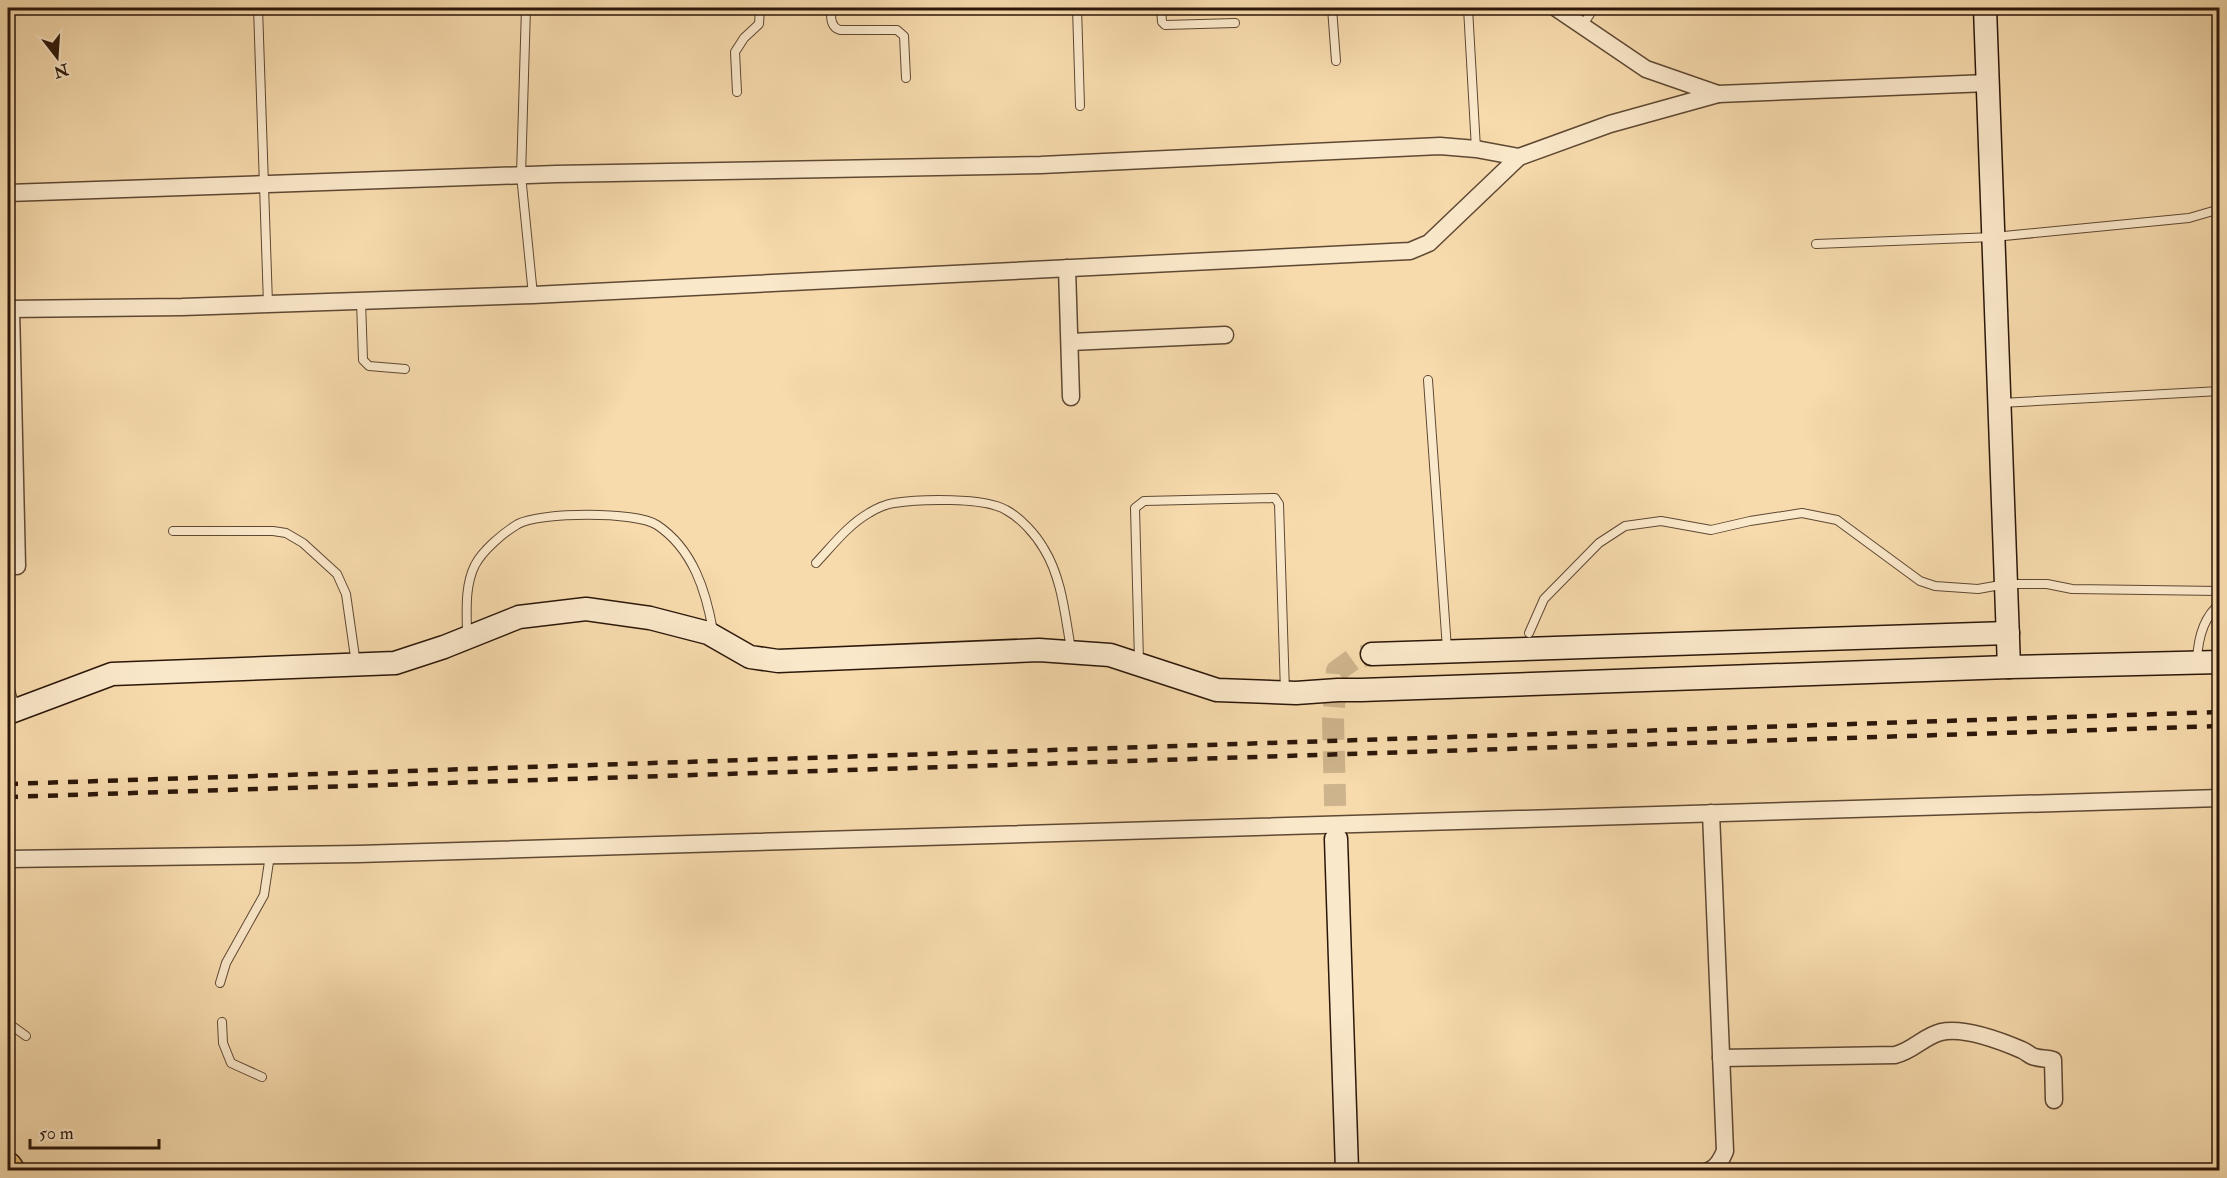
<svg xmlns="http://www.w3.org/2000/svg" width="2227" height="1178" font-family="'IM FELL Double Pica',serif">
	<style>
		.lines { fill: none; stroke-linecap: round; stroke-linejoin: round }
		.secondary-tunnel { stroke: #ceb48c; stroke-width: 22; stroke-dasharray: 22 11; stroke-linecap: butt }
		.lane-casing { stroke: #5f4833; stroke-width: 10 }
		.street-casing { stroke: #5f4833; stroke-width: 19 }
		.secondary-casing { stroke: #2c170a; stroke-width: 25 }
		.highway-casing { stroke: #2c170a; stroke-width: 31 }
		.lane { stroke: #fae8ca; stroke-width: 8 }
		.street { stroke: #fae8ca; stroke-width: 16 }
		.secondary { stroke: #fae8ca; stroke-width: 22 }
		.highway { stroke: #ecbe76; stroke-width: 28 }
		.rail { stroke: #2c170a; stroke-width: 4.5; stroke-dasharray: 10 10; stroke-linecap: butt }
	</style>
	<rect width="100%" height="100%" fill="#f7dbad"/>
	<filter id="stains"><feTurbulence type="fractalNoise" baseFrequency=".00333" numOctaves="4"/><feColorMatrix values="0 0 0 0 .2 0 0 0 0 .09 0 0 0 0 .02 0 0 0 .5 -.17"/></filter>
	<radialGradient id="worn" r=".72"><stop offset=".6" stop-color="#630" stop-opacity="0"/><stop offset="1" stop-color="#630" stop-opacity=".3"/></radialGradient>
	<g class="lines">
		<path class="secondary-tunnel" d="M1336 839 1333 719 1337 671 1355 658 1372 654"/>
		<g class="lane-casing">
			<g id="lane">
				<path d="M258 8 268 304"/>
				<path d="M526 8 521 175 533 295"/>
				<path d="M831 8C831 17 830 27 840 30H897L904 36 906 78"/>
				<path d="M1077 8 1080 106"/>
				<path d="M1161 8 1162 22 1165 25 1235 23"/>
				<path d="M1332 8 1336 61"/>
				<path d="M1468 8 1476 149"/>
				<path d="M1582 26 1594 8"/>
				<path d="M737 92 735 52 744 38 759 24 760 8"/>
				<path d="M1816 244 1994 237 2189 218 2220 209"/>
				<path d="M361 301 363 360 369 366 405 369"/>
				<path d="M1428 380 1447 649"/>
				<path d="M2001 403 2220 391"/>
				<path d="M173 531H273L286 533 303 543 337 574 346 594 356 664"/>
				<path d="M816 563C832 546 848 525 869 513 875 509 886 504 894 503 919 499 985 497 1006 510 1021 518 1036 535 1044 549 1062 578 1065 616 1071 649"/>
				<path d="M1529 633 1544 599 1599 543 1625 526 1661 521 1711 530 1750 521 1802 513 1837 520 1920 581 1935 586 1978 589 2006 584H2047L2072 589 2220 591"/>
				<path d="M467 637C467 614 464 587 475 565 483 550 503 533 518 524 540 512 636 511 657 525 693 549 706 591 713 631"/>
				<path d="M2197 660C2198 640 2203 617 2220 604"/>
				<path d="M1139 661 1135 508 1144 501 1275 498 1279 504 1285 692"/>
				<path d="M8 682 16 710"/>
				<path d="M220 983 226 963 264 895 270 855"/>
				<path d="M222 1022 223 1043 231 1063 262 1077"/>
				<path d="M8 1023 26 1036"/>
			</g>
		</g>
		<g class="street-casing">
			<g id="street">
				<path d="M1556 8 1646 69 1718 94 1988 83"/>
				<path d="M8 193 556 174 1041 165 1440 146 1476 149 1519 157 1610 124 1718 94"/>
				<path d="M1067 268 1071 397"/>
				<path d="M8 309 182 307 533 295 1410 251 1429 243 1519 157"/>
				<path d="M11 309 17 566"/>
				<path d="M1070 342 1225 335"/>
				<path d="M8 859 358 854 2220 798"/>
				<path d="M1721 1058 1895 1055C1913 1051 1924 1036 1941 1032 1964 1027 2001 1041 2022 1050 2027 1052 2030 1056 2035 1057 2041 1059 2047 1058 2053 1060L2054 1100"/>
				<path d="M1710 1170C1718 1167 1722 1158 1725 1151L1711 813"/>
			</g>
		</g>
		<g class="secondary-casing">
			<g id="secondary">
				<path d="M1985 8 2009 667"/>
				<path d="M1372 654 2008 633"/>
				<path d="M8 713 112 674 395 663 444 647 519 617 586 609 650 618 708 633 750 657 778 661 1039 650 1110 655 1217 690 1296 693 1338 690H1361L2009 667 2220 662"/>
				<path d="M1336 839 1347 1170"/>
			</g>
		</g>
		<g class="highway-casing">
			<path id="highway" d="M8 1167 10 1170"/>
		</g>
		<use href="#lane" class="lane"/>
		<use href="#street" class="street"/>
		<use href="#secondary" class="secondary"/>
		<use href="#highway" class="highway"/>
		<g class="rail">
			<path d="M8 784 2220 712"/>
			<path d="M8 797 2220 726"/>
		</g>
	</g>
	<rect width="2227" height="1178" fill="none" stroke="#f7dbad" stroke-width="30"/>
	<rect x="9" y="9" width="2209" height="1160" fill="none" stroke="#2c170a" stroke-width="3"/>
	<rect x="15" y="15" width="2197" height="1148" fill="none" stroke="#2c170a" stroke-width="1.5"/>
	<g transform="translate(57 57) rotate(163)" stroke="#fae8ca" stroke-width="4.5" paint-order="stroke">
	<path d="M0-4.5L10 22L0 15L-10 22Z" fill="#2c170a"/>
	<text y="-9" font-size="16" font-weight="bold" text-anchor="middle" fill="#2c170a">N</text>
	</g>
	<path d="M30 1139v9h129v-9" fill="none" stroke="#2c170a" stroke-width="3"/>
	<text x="39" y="1139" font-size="18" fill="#2c170a" stroke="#fae8ca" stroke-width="4.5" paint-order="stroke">50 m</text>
	<rect width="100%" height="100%" filter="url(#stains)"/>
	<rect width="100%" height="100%" fill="url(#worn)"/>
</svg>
